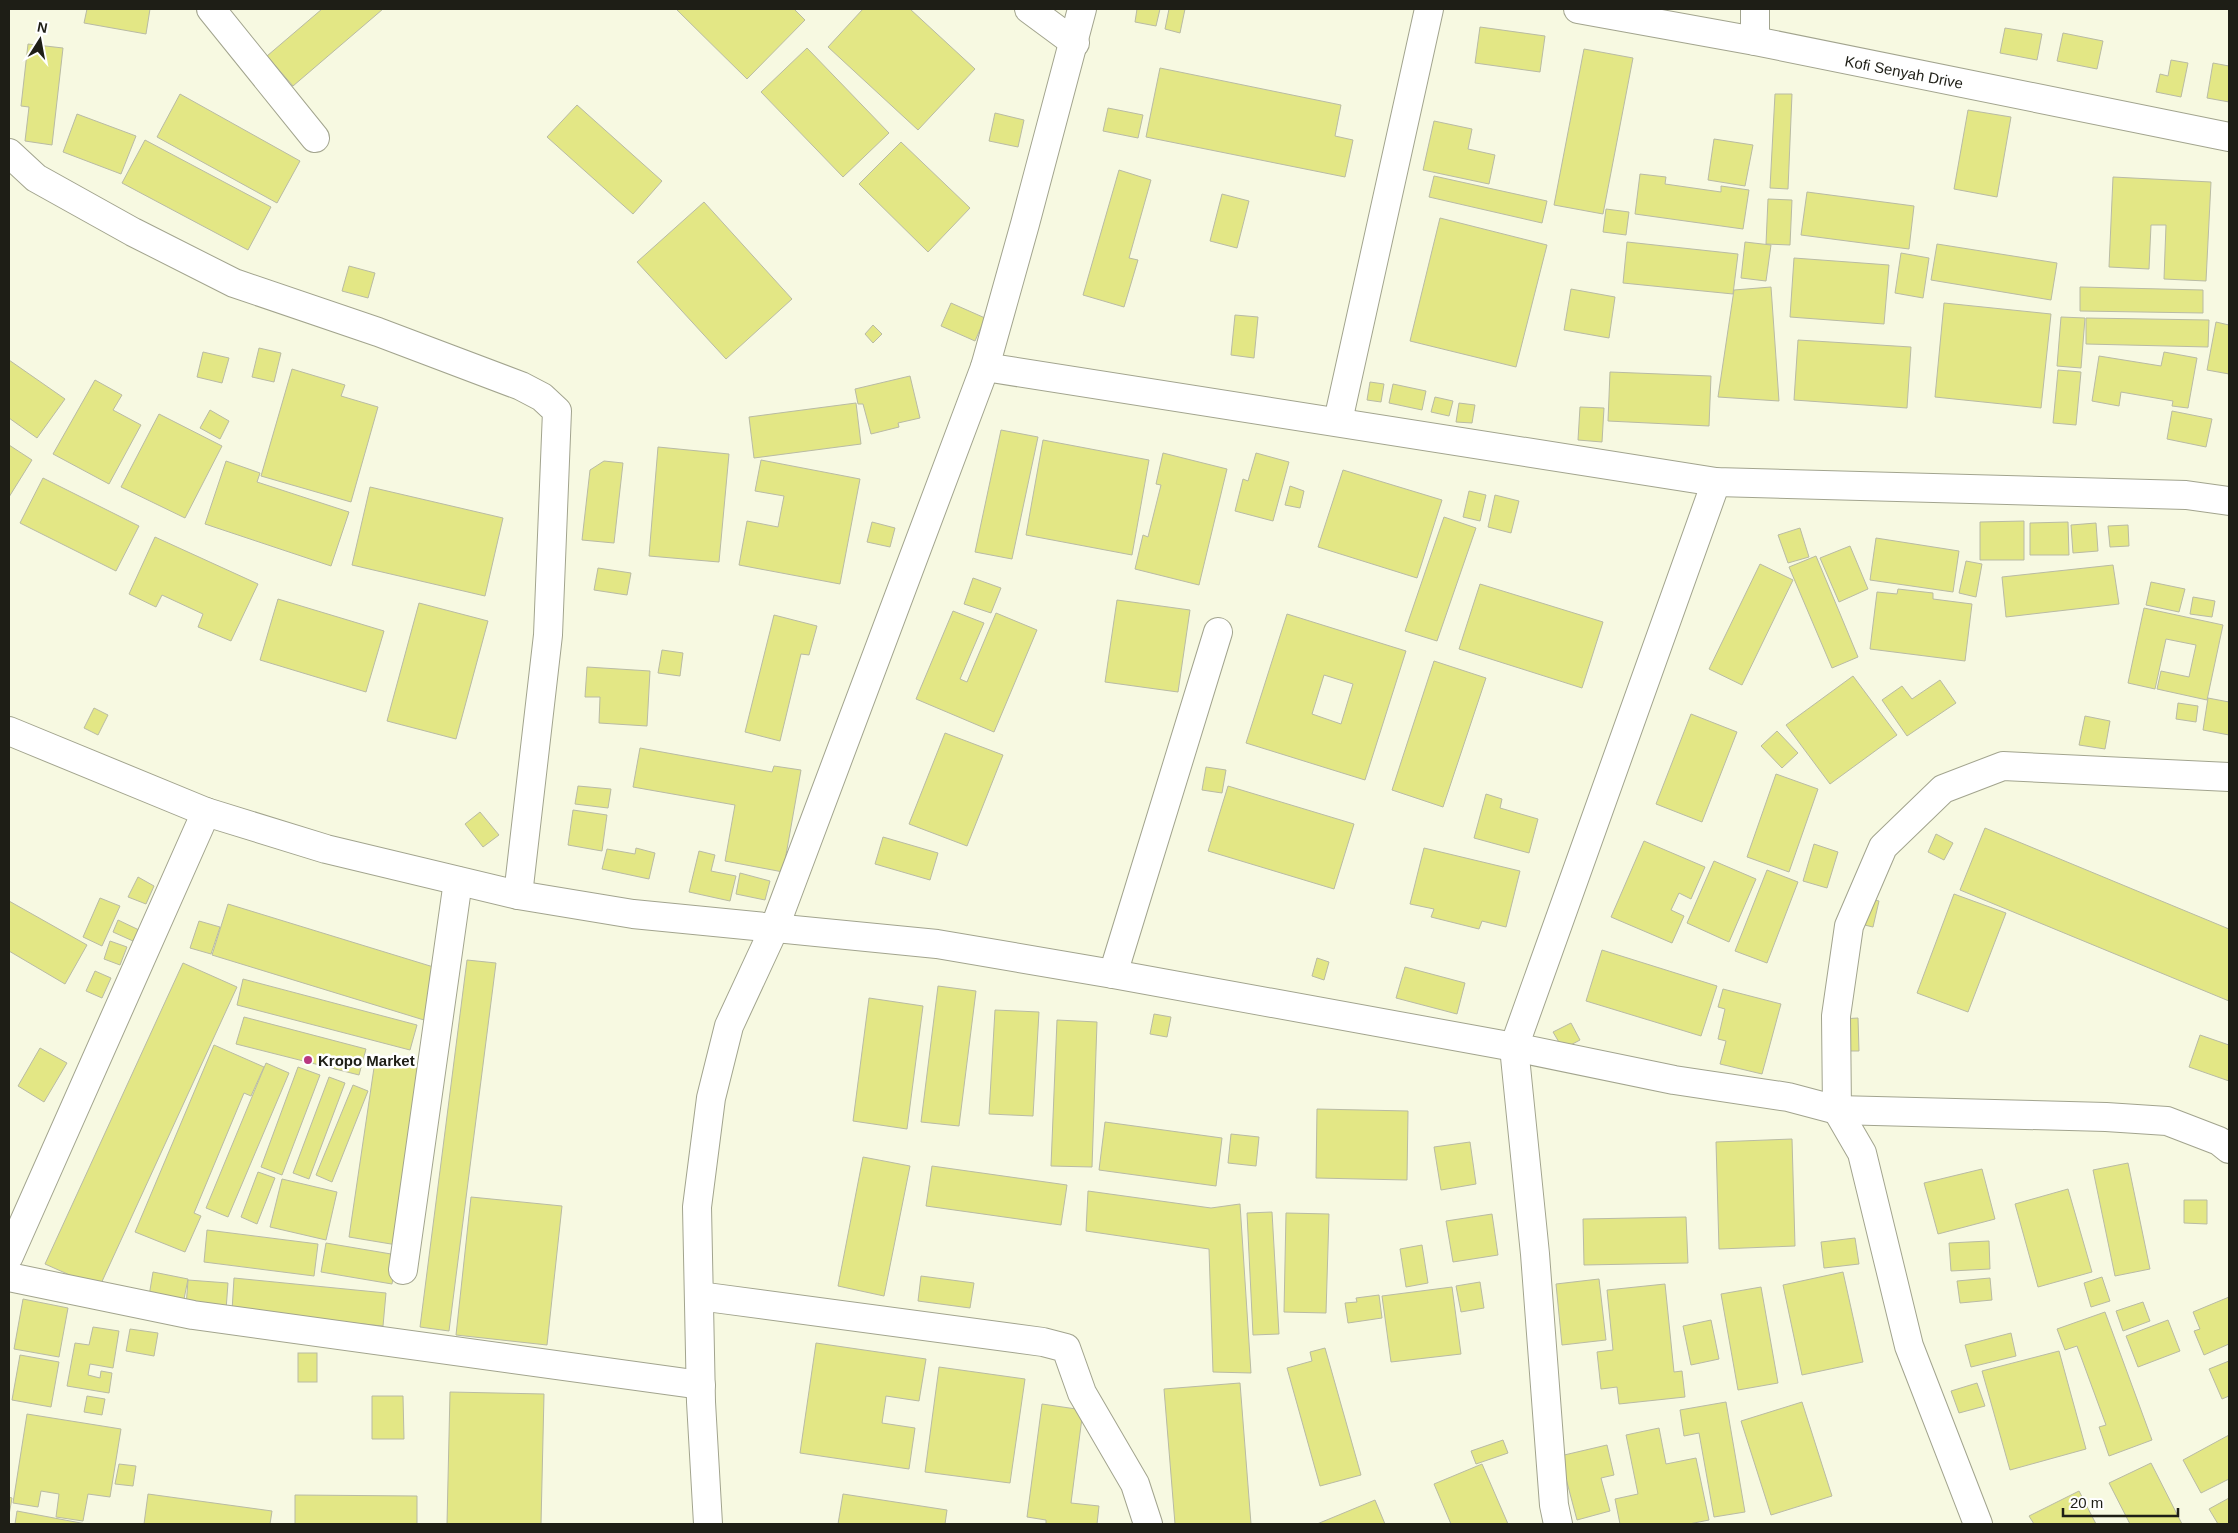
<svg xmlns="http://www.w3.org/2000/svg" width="2238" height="1533" font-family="Arial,sans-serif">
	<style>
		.building { fill: #e3e785; stroke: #b9bba4; fill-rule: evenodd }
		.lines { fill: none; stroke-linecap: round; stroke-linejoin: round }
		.minor-casing { stroke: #a2a48e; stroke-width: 30 }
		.minor { stroke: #fff; stroke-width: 28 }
		.poi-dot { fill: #b9377f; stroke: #fff; stroke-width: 2 }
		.labels { text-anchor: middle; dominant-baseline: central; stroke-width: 5; stroke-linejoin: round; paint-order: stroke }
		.street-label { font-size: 15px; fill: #1e1e16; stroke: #fff }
		.poi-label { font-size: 15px; font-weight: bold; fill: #1e1e16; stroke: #fff; text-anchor: start }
	</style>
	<rect width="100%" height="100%" fill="#f7f9e1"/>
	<g class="building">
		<path d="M87 9H150L146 34 84 23Z"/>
		<path d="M322 9H383L293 86 267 56Z"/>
		<path d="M676 9H794L805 20 747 79Z"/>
		<path d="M863 9H910L975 69 918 130 828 47Z"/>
		<path d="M1137 9H1160L1156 26 1135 22Z"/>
		<path d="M1169 9H1185L1180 33 1165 29Z"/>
		<path d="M1480 27 1545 36 1540 72 1475 63Z"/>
		<path d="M2005 28 2042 34 2037 60 2000 53Z"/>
		<path d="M2063 33 2103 41 2097 69 2057 61Z"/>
		<path d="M28 44 63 48 52 145 25 141 29 107 21 106Z"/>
		<path d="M807 48 889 133 843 177 761 92Z"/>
		<path d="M1584 49 1633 58 1603 214 1554 205Z"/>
		<path d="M2171 60 2188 63 2181 97 2156 92 2160 74 2168 76Z"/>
		<path d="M2213 63 2229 66V102L2207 98Z"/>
		<path d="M1160 68 1341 105 1335 136 1353 140 1345 177 1146 137Z"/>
		<path d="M180 94 300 161 277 203 157 137Z"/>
		<path d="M1775 94H1792L1788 189 1770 188Z"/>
		<path d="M577 105 662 181 633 214 547 137Z"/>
		<path d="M1108 108 1143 115 1138 138 1103 131Z"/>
		<path d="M1968 110 2011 117 1997 197 1954 189Z"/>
		<path d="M995 113 1024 120 1018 147 989 141Z"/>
		<path d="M77 114 136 136 121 174 63 152Z"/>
		<path d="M1434 121 1472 129 1468 149 1495 155 1489 184 1423 170Z"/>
		<path d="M1714 139 1753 145 1745 186 1708 180Z"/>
		<path d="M145 140 271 207 248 250 122 183Z"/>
		<path d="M901 142 970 208 928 252 859 184Z"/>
		<path d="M1119 170 1151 180 1129 258 1138 260 1124 307 1083 295Z"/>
		<path d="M1640 174 1666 177 1665 184 1721 192V186L1749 190 1743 229 1635 214Z"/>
		<path d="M1434 176 1547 201 1542 223 1429 197Z"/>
		<path d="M2113 177 2211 182 2206 281 2164 279 2166 225H2151L2149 269 2109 267Z"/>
		<path d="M1807 192 1914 206 1909 249 1801 235Z"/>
		<path d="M1222 194 1249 201 1237 248 1210 241Z"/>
		<path d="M1768 199 1792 200 1790 245 1766 244Z"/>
		<path d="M704 202 792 299 726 359 637 262Z"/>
		<path d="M1606 209 1629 212 1626 235 1603 232Z"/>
		<path d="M1440 218 1547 245 1516 367 1410 341Z"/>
		<path d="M1627 242 1738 254 1733 294 1623 283Z"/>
		<path d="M1745 242 1771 245 1766 281 1741 278Z"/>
		<path d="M1937 244 2057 263 2051 300 1931 280Z"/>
		<path d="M1901 253 1929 258 1923 298 1895 293Z"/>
		<path d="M1794 258 1889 265 1884 324 1790 317Z"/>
		<path d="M349 266 375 273 368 298 342 291Z"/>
		<path d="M1771 287 1779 401 1718 397 1734 290Z"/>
		<path d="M2080 287 2203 290V313L2080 311Z"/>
		<path d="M1571 289 1615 297 1609 338 1564 330Z"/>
		<path d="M951 303 985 318 975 341 941 326Z"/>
		<path d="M1944 303 2051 314 2041 408 1935 397Z"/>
		<path d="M1235 315 1258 317 1254 358 1231 355Z"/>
		<path d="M2061 317 2085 318 2081 368 2057 366Z"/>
		<path d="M2086 318 2209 320 2208 347 2086 344Z"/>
		<path d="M2216 322 2229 325V374L2207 370Z"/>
		<path d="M873 325 882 334 873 343 865 334Z"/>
		<path d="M1798 340 1911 347 1907 408 1794 400Z"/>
		<path d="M259 348 281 353 274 382 252 377Z"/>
		<path d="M203 352 229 358 222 383 197 377Z"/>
		<path d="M2164 352 2197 358 2188 408 2172 406 2173 401 2121 392 2119 406 2092 401 2099 356 2161 366Z"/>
		<path d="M9 360 65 399 37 438 9 418Z"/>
		<path d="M292 369 345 385 341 396 378 407 351 502 261 476Z"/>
		<path d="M2058 370 2081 372 2076 425 2053 423Z"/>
		<path d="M1610 372 1711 376 1709 426 1608 421Z"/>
		<path d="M910 376 920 418 898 423 899 427 871 434 863 404H858L855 389Z"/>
		<path d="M95 380 122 395 113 410 141 425 109 484 53 454Z"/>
		<path d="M1370 382 1384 384 1381 402 1367 400Z"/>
		<path d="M1393 384 1426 391 1422 410 1389 403Z"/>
		<path d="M1435 397 1453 401 1449 416 1431 412Z"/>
		<path d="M856 403 861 444 754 458 749 417Z"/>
		<path d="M1459 403 1475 405 1472 423 1456 422Z"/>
		<path d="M1580 407 1604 408 1602 442 1578 440Z"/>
		<path d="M210 410 229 421 220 439 200 428Z"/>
		<path d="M2172 411 2212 419 2206 447 2167 439Z"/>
		<path d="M159 414 222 446 185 518 121 487Z"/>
		<path d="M1001 430 1038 437 1012 559 975 552Z"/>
		<path d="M1043 440 1149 460 1132 555 1026 535Z"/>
		<path d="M9 445 32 460 9 497Z"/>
		<path d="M658 447 729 454 719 562 649 556Z"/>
		<path d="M1163 453 1227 469 1199 585 1135 569 1143 535 1148 537 1161 485 1156 484Z"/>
		<path d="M1256 453 1289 462 1273 521 1235 511 1243 479 1248 481Z"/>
		<path d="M761 460 860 479 840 584 739 565 747 521 778 527 784 496 755 491Z"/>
		<path d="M226 461 260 473 257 482 349 512 331 566 205 524Z"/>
		<path d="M604 461 623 463 614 543 582 540 590 470Z"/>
		<path d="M1343 470 1442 500 1417 578 1318 547Z"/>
		<path d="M43 478 139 526 116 571 20 523Z"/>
		<path d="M1290 486 1304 491 1300 508 1285 505Z"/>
		<path d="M370 487 503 518 485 596 352 565Z"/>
		<path d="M1469 491 1486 495 1480 521 1463 517Z"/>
		<path d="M1495 495 1519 501 1511 533 1488 527Z"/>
		<path d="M1444 517 1476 528 1437 641 1405 631Z"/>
		<path d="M2024 521V560H1980V522Z"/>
		<path d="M872 522 895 528 890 547 867 542Z"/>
		<path d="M2068 522 2069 555H2030V523Z"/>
		<path d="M2096 523 2098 551 2073 553 2071 525Z"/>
		<path d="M2128 525 2129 546 2110 547 2108 526Z"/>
		<path d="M1800 528 1809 557 1788 563 1778 535Z"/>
		<path d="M155 537 258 584 231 641 198 627 203 614 162 595 156 607 129 594Z"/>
		<path d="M1876 538 1959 551 1953 592 1870 580Z"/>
		<path d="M1850 546 1868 589 1839 602 1820 558Z"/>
		<path d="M1816 556 1858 657 1832 668 1789 567Z"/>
		<path d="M1966 561 1982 564 1976 597 1959 593Z"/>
		<path d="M1760 564 1793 580 1742 685 1709 669Z"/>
		<path d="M2113 565 2119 604 2006 617 2002 577Z"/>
		<path d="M598 568 631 573 627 595 594 590Z"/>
		<path d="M973 578 1001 588 991 613 964 604Z"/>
		<path d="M2151 582 2185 589 2179 612 2146 605Z"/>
		<path d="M1480 584 1603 622 1582 688 1459 649Z"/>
		<path d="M1898 589 1933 593V599L1972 604 1965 661 1870 649 1877 592 1897 594Z"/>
		<path d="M2193 597 2215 601 2212 617 2190 614Z"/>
		<path d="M278 599 384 631 366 692 260 660Z"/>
		<path d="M1117 600 1190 610 1178 692 1105 682Z"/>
		<path d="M419 603 488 621 456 739 387 721Z"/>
		<path d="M2144 608 2223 625 2207 700 2157 689 2161 671 2189 677 2196 645 2166 639 2155 689 2128 683Z"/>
		<path d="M953 611 984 623 960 679 967 682 996 613 1037 630 994 732 916 699Z"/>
		<path d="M1287 614 1406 651 1365 780 1246 743ZM1324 675 1353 684 1341 724 1312 714Z"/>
		<path d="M774 615 817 626 809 655 801 654 780 741 745 732Z"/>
		<path d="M662 650 683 653 680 676 658 673Z"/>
		<path d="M1434 661 1486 678 1443 807 1392 790Z"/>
		<path d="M587 667 650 671 647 726 599 723 600 697H585Z"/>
		<path d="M1853 676 1897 735 1830 784 1786 725Z"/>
		<path d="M1940 680 1956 703 1907 736 1882 700 1902 686 1912 699Z"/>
		<path d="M2208 698 2229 702V735L2203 730Z"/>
		<path d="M2178 703 2198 706 2196 722 2176 719Z"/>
		<path d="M94 708 108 715 98 735 84 728Z"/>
		<path d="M1691 714 1737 732 1702 822 1656 804Z"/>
		<path d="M2085 716 2110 721 2105 749 2079 745Z"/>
		<path d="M1777 731 1798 753 1782 768 1761 746Z"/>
		<path d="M945 733 1003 755 967 846 909 824Z"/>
		<path d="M640 748 772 772 774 766 801 770 783 872 725 861 735 805 633 787Z"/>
		<path d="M1206 767 1226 770 1222 793 1202 790Z"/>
		<path d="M1776 774 1818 789 1789 872 1747 857Z"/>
		<path d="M578 786 611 789 608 808 575 804Z"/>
		<path d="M1228 786 1354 824 1334 889 1208 851Z"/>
		<path d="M1486 794 1502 799 1500 808 1538 819 1529 853 1474 838Z"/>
		<path d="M573 810 607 815 602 851 568 845Z"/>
		<path d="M480 812 499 835 483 847 465 824Z"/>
		<path d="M1985 828 2229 929V1001L1960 890Z"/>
		<path d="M1936 834 1953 843 1944 860 1928 852Z"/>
		<path d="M883 837 938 853 930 880 875 864Z"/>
		<path d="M1644 841 1705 867 1691 899 1679 893 1671 910 1684 916 1672 943 1611 917Z"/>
		<path d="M1814 844 1838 852 1827 888 1803 881Z"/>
		<path d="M636 848 655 853 649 879 602 869 607 849 635 854Z"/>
		<path d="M1424 848 1520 871 1506 927 1482 921 1479 929 1431 917 1434 909 1410 904Z"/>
		<path d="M699 851 715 855 711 871 736 876 730 901 689 892Z"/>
		<path d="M1714 861 1756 879 1729 942 1687 923Z"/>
		<path d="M1767 870 1798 882 1767 963 1735 951Z"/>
		<path d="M740 873 770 881 765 900 736 894Z"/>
		<path d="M138 877 154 886 146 904 128 897Z"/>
		<path d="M1954 894 2006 913 1968 1012 1917 993Z"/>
		<path d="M1862 897 1879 901 1873 927 1856 923Z"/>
		<path d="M100 898 120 906 102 946 83 937Z"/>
		<path d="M9 901 87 945 65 984 9 951Z"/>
		<path d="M228 904 440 969 424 1020 212 955Z"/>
		<path d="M118 920 139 930 133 941 113 932Z"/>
		<path d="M199 921 220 927 211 954 190 948Z"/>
		<path d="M110 941 127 947 120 965 104 959Z"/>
		<path d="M1602 950 1717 986 1701 1036 1586 1001Z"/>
		<path d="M1317 958 1329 962 1324 980 1312 976Z"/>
		<path d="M467 960 496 963 449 1331 420 1327Z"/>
		<path d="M183 963 237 987 99 1288 45 1264Z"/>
		<path d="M1405 967 1465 983 1457 1014 1396 998Z"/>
		<path d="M95 971 111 978 102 998 86 991Z"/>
		<path d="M243 979 417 1025 410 1050 237 1005Z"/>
		<path d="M938 986 976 991 959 1126 921 1122Z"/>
		<path d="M1723 989 1781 1004 1762 1074 1720 1064 1726 1041 1718 1039 1725 1009 1718 1007Z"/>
		<path d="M869 998 923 1006 907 1129 853 1121Z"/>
		<path d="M995 1010 1039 1012 1033 1116 989 1114Z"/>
		<path d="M1154 1014 1171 1017 1167 1037 1150 1034Z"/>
		<path d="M244 1017 366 1049 359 1075 236 1044Z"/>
		<path d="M1858 1018 1859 1051H1841V1019Z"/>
		<path d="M1057 1020 1097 1022 1092 1167 1051 1166Z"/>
		<path d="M1571 1023 1580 1040 1563 1049 1553 1032Z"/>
		<path d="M2200 1035 2229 1045V1081L2189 1067Z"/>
		<path d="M214 1045 264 1067 251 1096 244 1093 194 1213 201 1216 185 1252 135 1232Z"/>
		<path d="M40 1048 67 1063 44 1102 18 1086Z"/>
		<path d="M375 1061 423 1067 397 1245 349 1237Z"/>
		<path d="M266 1063 289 1073 228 1217 206 1208Z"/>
		<path d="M298 1067 320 1075 282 1175 261 1167Z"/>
		<path d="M329 1077 345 1083 309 1179 293 1173Z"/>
		<path d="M353 1085 368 1091 332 1182 316 1175Z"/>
		<path d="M1317 1109 1408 1111 1407 1180 1316 1178Z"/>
		<path d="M1105 1122 1222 1138 1216 1186 1099 1170Z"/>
		<path d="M1231 1134 1259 1137 1256 1166 1228 1163Z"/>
		<path d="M1792 1139 1795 1246 1719 1249 1716 1142Z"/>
		<path d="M1470 1142 1476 1184 1441 1190 1434 1147Z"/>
		<path d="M863 1157 910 1166 884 1296 838 1286Z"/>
		<path d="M2128 1163 2150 1269 2115 1276 2093 1170Z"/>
		<path d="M932 1166 1067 1185 1061 1225 926 1206Z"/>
		<path d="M1982 1169 1995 1219 1938 1234 1924 1183Z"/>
		<path d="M258 1172 275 1178 257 1224 241 1217Z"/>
		<path d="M282 1179 337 1192 326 1240 270 1227Z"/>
		<path d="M2068 1189 2092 1272 2038 1287 2015 1204Z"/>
		<path d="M1088 1191 1211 1208 1240 1204 1251 1373 1213 1372 1209 1249 1086 1231Z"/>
		<path d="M471 1197 562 1206 547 1345 456 1335Z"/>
		<path d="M2184 1200H2207V1224L2184 1223Z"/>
		<path d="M1272 1212 1279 1334 1253 1335 1247 1213Z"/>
		<path d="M1286 1213 1329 1214 1326 1313 1284 1312Z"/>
		<path d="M1492 1214 1498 1255 1453 1262 1446 1221Z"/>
		<path d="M1686 1217 1688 1263 1584 1265 1583 1219Z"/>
		<path d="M207 1230 318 1244 314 1276 204 1262Z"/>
		<path d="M1855 1238 1859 1264 1824 1268 1821 1242Z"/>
		<path d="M1989 1241 1990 1269 1951 1271 1949 1243Z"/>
		<path d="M326 1243 397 1255 392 1284 321 1272Z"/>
		<path d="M1422 1245 1428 1283 1406 1287 1400 1249Z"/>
		<path d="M153 1272 188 1279 182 1309 148 1302Z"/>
		<path d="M1843 1272 1863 1362 1802 1375 1783 1285Z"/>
		<path d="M921 1276 974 1283 970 1308 918 1301Z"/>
		<path d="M2102 1277 2110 1301 2091 1307 2084 1283Z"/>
		<path d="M234 1278 386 1293 383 1326 232 1311Z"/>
		<path d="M1990 1278 1992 1300 1960 1303 1957 1281Z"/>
		<path d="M1599 1279 1606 1340 1562 1345 1556 1284Z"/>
		<path d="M188 1280 228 1283 226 1310 186 1307Z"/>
		<path d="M1480 1282 1484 1308 1461 1312 1456 1286Z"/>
		<path d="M1665 1284 1674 1372 1682 1371 1685 1397 1619 1404 1617 1387 1601 1389 1597 1352 1613 1350 1607 1290Z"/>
		<path d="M1452 1287 1461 1354 1391 1362 1382 1296Z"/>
		<path d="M1761 1287 1778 1383 1738 1390 1721 1294Z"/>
		<path d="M1379 1295 1382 1318 1348 1323 1345 1303 1357 1302 1356 1298Z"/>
		<path d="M2229 1297V1344L2204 1355 2194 1331 2200 1329 2193 1312Z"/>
		<path d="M23 1299 68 1308 59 1357 14 1349Z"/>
		<path d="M2143 1302 2150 1321 2123 1331 2116 1311Z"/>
		<path d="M2105 1312 2152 1440 2109 1456 2099 1427 2106 1425 2077 1346 2065 1350 2057 1329Z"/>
		<path d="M1711 1320 1719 1359 1691 1365 1683 1326Z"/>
		<path d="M2168 1320 2180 1351 2138 1367 2126 1336Z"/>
		<path d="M93 1327 119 1331 113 1368 90 1364 88 1375 100 1378 101 1371 112 1373 109 1393 67 1386 75 1343 89 1345Z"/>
		<path d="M130 1329 158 1333 154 1356 126 1351Z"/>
		<path d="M2011 1333 2016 1356 1971 1367 1965 1345Z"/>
		<path d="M816 1343 926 1359 919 1401 886 1396 882 1423 915 1428 909 1469 800 1453Z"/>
		<path d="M1325 1348 1361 1475 1320 1486 1287 1368 1312 1361 1310 1352Z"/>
		<path d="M2059 1351 2086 1449 2010 1470 1982 1371Z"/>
		<rect x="298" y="1353" width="19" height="29"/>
		<path d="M20 1355 59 1362 51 1407 12 1400Z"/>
		<path d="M2229 1361V1396L2222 1399 2209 1369Z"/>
		<path d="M939 1367 1025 1379 1010 1483 925 1472Z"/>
		<path d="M1240 1383 1251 1524H1175L1164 1389Z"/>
		<path d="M1977 1383 1985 1406 1959 1413 1951 1391Z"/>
		<path d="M450 1392 544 1394 541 1524H447Z"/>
		<path d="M87 1396 105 1399 102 1415 84 1412Z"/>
		<path d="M372 1396H403L404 1439H372Z"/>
		<path d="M1726 1402 1745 1512 1714 1517 1699 1433 1684 1436 1680 1410Z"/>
		<path d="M1802 1402 1832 1496 1771 1515 1741 1421Z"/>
		<path d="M1042 1404 1083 1410 1071 1503 1099 1506 1097 1524H1046V1520L1027 1517Z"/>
		<path d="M27 1414 121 1429 110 1497 88 1494 83 1521 56 1517 59 1494 41 1491 38 1507 13 1503Z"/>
		<path d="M1659 1428 1666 1464 1696 1458 1709 1520 1689 1524H1620L1615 1499 1638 1494 1626 1435Z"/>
		<path d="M2229 1435V1479L2201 1493 2183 1460Z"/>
		<path d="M1503 1440 1508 1453 1476 1464 1471 1451Z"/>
		<path d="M1607 1445 1614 1475 1601 1478 1610 1511 1577 1520 1560 1456Z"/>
		<path d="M2151 1463 2182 1524H2130L2109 1483Z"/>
		<path d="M119 1464 136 1466 133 1486 115 1484Z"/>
		<path d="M1482 1464 1508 1524H1451L1434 1484Z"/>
		<path d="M2079 1491 2096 1524H2034L2029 1516Z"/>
		<path d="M148 1494 272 1511 270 1524H144Z"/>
		<path d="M843 1494 947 1510 945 1524H838Z"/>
		<path d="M295 1495 417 1496V1524H295Z"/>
		<path d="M9 1497 12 1498 9 1515Z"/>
		<path d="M2229 1498V1524H2218L2209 1509Z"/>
		<path d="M1375 1500 1385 1524H1317Z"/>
		<path d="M17 1511 86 1524H15Z"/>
	</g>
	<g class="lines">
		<g class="minor-casing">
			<g id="minor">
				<path d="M211 9 315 138"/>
				<path d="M1029 9 1075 43"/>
				<path d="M1578 9 1755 41 2229 137"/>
				<path d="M1755 41V9"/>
				<path d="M9 153 36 178 133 232 234 283 378 332 521 386 542 397 557 411 548 635 518 895"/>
				<path d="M985 367 1716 482 2186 495 2229 501"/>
				<path d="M1338 421 1429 9"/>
				<path d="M9 731 206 812 326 849 518 895 633 914 937 944 1113 974 1514 1047 1674 1080 1788 1097 1837 1110 2106 1117 2167 1121 2219 1141 2229 1149"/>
				<path d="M1113 974 1218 632"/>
				<path d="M9 1256 206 812"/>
				<path d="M403 1270 458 881"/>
				<path d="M9 1277 193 1315 701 1385"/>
				<path d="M699 1296 1043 1342 1066 1348 1082 1393 1135 1484 1148 1524"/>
				<path d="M708 1524 701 1402 697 1207 711 1098 729 1026 774 929 985 367 1025 224 1082 9"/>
				<path d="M1558 1524 1554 1505 1535 1254 1514 1047 1716 482"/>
				<path d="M1978 1524 1909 1346 1862 1153 1837 1110 1836 1016 1849 926 1883 847 1943 789 2003 766 2229 777"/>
			</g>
		</g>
		<use href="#minor" class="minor"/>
	</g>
	<circle class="poi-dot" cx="308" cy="1060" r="5"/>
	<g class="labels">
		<g class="street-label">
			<text transform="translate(1904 72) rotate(11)">Kofi Senyah Drive</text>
		</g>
		<g class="poi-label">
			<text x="318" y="1060">Kropo Market</text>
		</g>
	</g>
	<rect width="2238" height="1533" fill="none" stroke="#1e1e16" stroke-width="20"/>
	<g transform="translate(40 40) rotate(11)" stroke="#ffffff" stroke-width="4" paint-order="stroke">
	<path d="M0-4L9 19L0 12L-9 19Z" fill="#1e1e16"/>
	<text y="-8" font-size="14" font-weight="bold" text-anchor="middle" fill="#1e1e16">N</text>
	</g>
	<path d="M2063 1508v8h115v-8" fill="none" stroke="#1e1e16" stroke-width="2.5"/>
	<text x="2070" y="1508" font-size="15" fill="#1e1e16" stroke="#ffffff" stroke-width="4" paint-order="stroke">20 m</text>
</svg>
